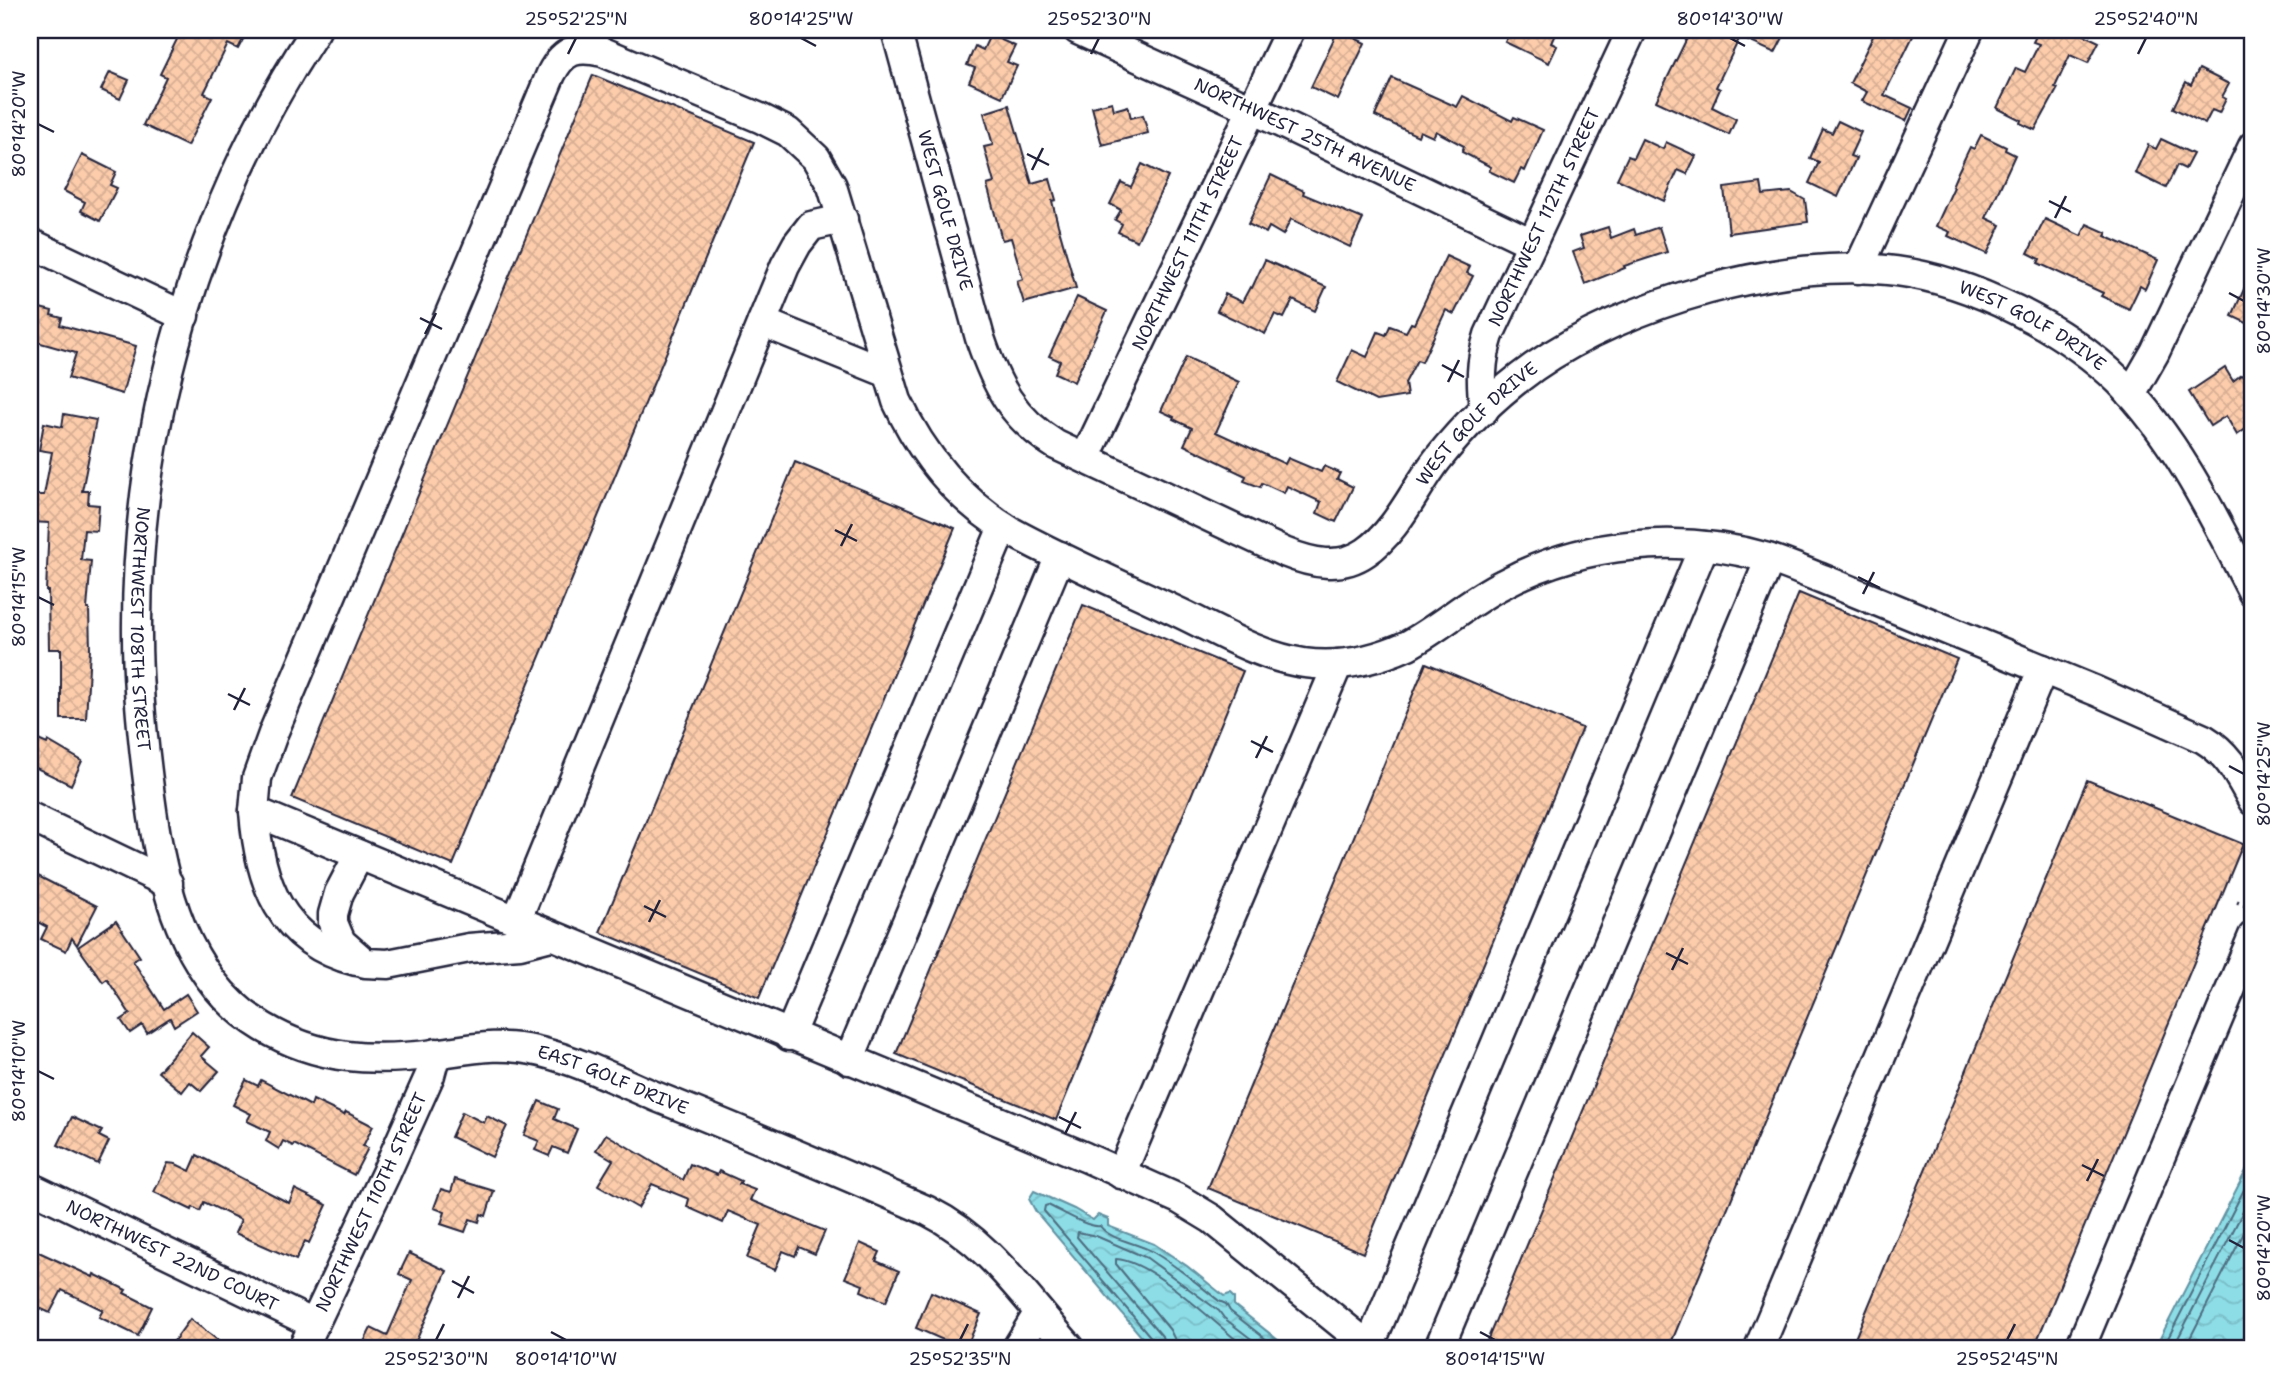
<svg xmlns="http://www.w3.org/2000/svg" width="2283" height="1378" font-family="'Shantell Sans',sans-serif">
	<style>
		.water { fill: url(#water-waves); stroke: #6292a2; stroke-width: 2 }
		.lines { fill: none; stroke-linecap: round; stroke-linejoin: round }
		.shore { stroke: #4d6d80; stroke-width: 2 }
		.building { fill: url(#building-cross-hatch); stroke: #22223b; stroke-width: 2 }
		.minor-casing { stroke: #22223b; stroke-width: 33 }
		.path { stroke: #22223b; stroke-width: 3.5; stroke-dasharray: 2 5; stroke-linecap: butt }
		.minor { stroke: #fff; stroke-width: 28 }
		.ticks { fill: none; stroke: #22223b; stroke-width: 2.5 }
		.labels { text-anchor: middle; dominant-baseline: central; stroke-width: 7; stroke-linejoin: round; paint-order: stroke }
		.street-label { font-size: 18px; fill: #22223b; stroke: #fff }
		.neatline { fill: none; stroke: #22223b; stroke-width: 2.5 }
		.ticks-label { font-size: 18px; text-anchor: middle; fill: #22223b }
	</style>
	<defs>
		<pattern id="water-waves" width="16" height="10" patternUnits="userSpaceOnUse" patternTransform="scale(1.75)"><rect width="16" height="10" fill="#8ddde7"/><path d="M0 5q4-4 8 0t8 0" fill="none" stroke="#79bdc7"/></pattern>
		<pattern id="building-cross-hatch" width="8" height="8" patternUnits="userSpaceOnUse" patternTransform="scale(1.75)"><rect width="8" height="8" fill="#fcccab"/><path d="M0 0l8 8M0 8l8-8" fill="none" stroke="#d8af94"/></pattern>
	</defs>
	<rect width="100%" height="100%" fill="#fff"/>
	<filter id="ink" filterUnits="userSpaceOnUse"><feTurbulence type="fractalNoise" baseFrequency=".0143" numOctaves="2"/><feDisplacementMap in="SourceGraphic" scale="14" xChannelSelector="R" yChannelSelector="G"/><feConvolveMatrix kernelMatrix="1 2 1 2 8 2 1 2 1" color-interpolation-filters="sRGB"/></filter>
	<g filter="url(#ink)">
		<g class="water">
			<path d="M2253 1157V1348H2155Z"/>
			<path d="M1034 1191 1074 1209 1093 1220 1098 1215 1108 1219V1226L1154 1244 1187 1266 1224 1296 1230 1294 1234 1298V1305L1288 1348H1151L1036 1212 1029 1199Z"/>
		</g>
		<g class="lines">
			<g class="shore">
				<path d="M1156 1348 1154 1341 1044 1211 1045 1206 1048 1205C1061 1211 1088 1228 1100 1226 1111 1241 1137 1242 1153 1252 1177 1266 1198 1284 1219 1301L1226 1304 1230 1311 1277 1348"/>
				<path d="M1165 1348 1162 1336 1077 1237 1078 1232 1096 1236 1147 1258 1219 1311 1224 1318 1263 1348"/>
				<path d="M1176 1348 1175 1340 1170 1330 1116 1264V1259C1153 1261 1216 1325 1246 1348"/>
				<path d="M2163 1348 2253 1172"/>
				<path d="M2173 1348 2253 1192"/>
				<path d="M2185 1348 2253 1215"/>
			</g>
		</g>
		<g class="building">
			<path d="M191 30H248L238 49 228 44 204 93 212 97 187 146 143 125 166 77 160 74 180 33 188 37Z"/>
			<path d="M1338 30 1365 43 1338 100 1311 87Z"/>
			<path d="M1511 30H1557L1551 43 1557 46 1549 63 1505 42Z"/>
			<path d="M1691 30H1787L1775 53 1740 37 1716 87 1720 89 1712 107 1736 119 1729 135 1656 101Z"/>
			<path d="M1876 30H1916L1884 95 1912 108 1906 121 1862 101 1867 92 1850 83Z"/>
			<path d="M2039 30H2074L2099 42 2088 63 2070 55 2055 87 2058 88 2035 130 2020 123 2021 120 1997 108 2016 68 2025 72 2039 44 2033 42Z"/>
			<path d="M990 35 1015 46 1007 62 1017 66 1002 97 969 82 975 68 967 65 975 46 983 50Z"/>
			<path d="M2199 69 2229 84 2222 97 2226 99 2219 113 2212 110 2205 124 2173 108 2186 82 2191 85Z"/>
			<path d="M110 72 129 80 120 99 101 90Z"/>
			<path d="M593 75 754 142 453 865 292 798Z"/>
			<path d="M1392 78 1457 107 1463 96 1512 121 1514 117 1543 130 1525 171 1521 169 1514 183 1489 171 1491 167 1462 152 1464 146 1436 131 1433 137 1420 131 1418 136 1375 116Z"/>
			<path d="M1112 102 1114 110 1128 106 1131 118 1143 115 1148 133 1102 145 1092 107Z"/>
			<path d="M1009 105 1032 184 1050 179 1056 200 1052 201 1058 225 1076 288 1024 303 1017 281 1023 279 1011 238 1002 240 987 185 994 183 984 147 993 145 984 113Z"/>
			<path d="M1838 121 1861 132 1850 156 1856 158 1838 197 1809 183 1819 162 1810 158 1823 129 1832 133Z"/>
			<path d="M1981 135 2006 147 2005 150 2015 155 1986 218 2001 225 1987 254 1948 236 1950 232 1936 226 1954 187 1952 186 1958 172 1970 147 1974 149Z"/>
			<path d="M1642 139 1663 149 1666 142 1696 156 1687 174 1678 170 1664 201 1617 179 1628 156 1633 158Z"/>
			<path d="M2161 139 2193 154 2185 169 2177 165 2166 188 2135 173 2148 145 2156 149Z"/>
			<path d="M82 155 116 172 110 185 117 188 100 221 81 211 85 202 64 191Z"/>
			<path d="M1142 164 1168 177 1137 241 1118 232 1122 224 1115 220 1121 210 1110 204 1121 182 1131 187Z"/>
			<path d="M1271 175 1304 191 1303 194 1363 219 1350 247 1291 219 1283 235 1269 227 1266 233 1248 224Z"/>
			<path d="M1761 183 1763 195 1791 192 1805 200 1808 222 1729 233 1724 188Z"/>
			<path d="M2045 219 2081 236 2087 224 2107 233 2105 236 2158 260 2145 289 2140 286 2129 309 2101 296 2103 293 2038 263 2040 259 2028 253Z"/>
			<path d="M1608 227 1611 238 1634 229 1636 235 1659 227 1667 252 1624 266 1625 268 1585 284 1573 252 1584 248 1580 236Z"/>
			<path d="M1446 256 1470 267 1467 273 1473 276 1454 314 1446 310 1422 362 1417 360 1405 383 1407 396 1376 401 1337 382 1352 350 1367 357 1378 332 1386 335 1390 326 1406 332 1411 323 1414 324Z"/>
			<path d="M1265 260 1326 287 1315 311 1293 300 1284 318 1275 314 1265 334 1217 311 1225 294 1242 302 1250 287 1252 288Z"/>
			<path d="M2253 269V326L2232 316Z"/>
			<path d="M1077 297 1107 311 1074 382 1055 373 1060 361 1049 356Z"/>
			<path d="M32 306 52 311 51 315 62 318 60 325 136 346 122 394 68 378 76 353 30 340V317Z"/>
			<path d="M1186 357 1239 382 1216 432 1285 464 1288 458 1321 472 1324 466 1340 473 1337 479 1353 487 1336 522 1317 513 1321 502 1287 486 1284 493 1262 483 1260 487 1244 481 1246 476 1231 469 1232 468 1184 445 1192 428 1173 419 1174 417 1161 411Z"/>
			<path d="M2225 368 2233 381 2241 375 2253 381V424L2237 435 2226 416 2210 426 2189 392Z"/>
			<path d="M64 414 96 420 82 491H89L88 504 99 505 97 531 84 530 81 560 91 561 87 609H89L90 649 86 719H61V649H49L48 591H46L49 523 32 522 35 495H44L52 452 39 450 44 423 62 427Z"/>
			<path d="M795 462 955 528 759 998 600 932Z"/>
			<path d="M1799 593 1957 659 1669 1348H1484Z"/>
			<path d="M1083 605 1243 671 1056 1120 896 1054Z"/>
			<path d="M1426 663 1582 728 1363 1253 1208 1188Z"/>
			<path d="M36 739 47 744 48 741 82 761 71 785 30 765V752Z"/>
			<path d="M2087 780 2243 844 2034 1348H1851Z"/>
			<path d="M30 872 97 906 77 945 72 938 66 951 41 939 47 927 30 918Z"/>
			<path d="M116 921 140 957 133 961 164 1009 186 994 197 1011 174 1026 170 1018 147 1033 142 1025 130 1033 121 1020 130 1014 107 979 103 982 78 947Z"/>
			<path d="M192 1032 209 1047 201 1056 219 1071 201 1091 190 1082 182 1092 158 1072Z"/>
			<path d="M246 1080 258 1086 261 1080 311 1106 313 1100 344 1115 346 1112 373 1126 363 1146 368 1148 354 1175 294 1144 293 1146 283 1141 279 1149 266 1141 270 1132 247 1121 251 1114 233 1105Z"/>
			<path d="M539 1101 558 1109 554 1119 577 1129 567 1153 553 1147 549 1156 535 1150 539 1141 524 1135Z"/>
			<path d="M462 1112 484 1123 487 1116 507 1126 492 1157 451 1137Z"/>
			<path d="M72 1117 102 1131 99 1136 109 1141 98 1164 58 1145Z"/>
			<path d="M606 1134 683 1180 690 1164 717 1175 719 1171 741 1181 739 1184 755 1190 750 1200 825 1231 815 1254 799 1247 795 1256 783 1251 775 1270 747 1258 761 1225 728 1211 723 1223 687 1207 689 1199 652 1184 638 1208 598 1185 613 1160 596 1150Z"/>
			<path d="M197 1155 289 1203 295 1189 327 1205 309 1243 305 1241 296 1260 235 1233 241 1220 204 1202 200 1211 193 1207 192 1210 154 1192 168 1163 176 1164 190 1171Z"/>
			<path d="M455 1179 494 1191 486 1216 481 1214 479 1222 470 1219 465 1232 441 1224 445 1212 434 1208 441 1189 451 1192Z"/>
			<path d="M860 1243 880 1252 876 1261 899 1271 886 1302 861 1291 863 1285 845 1278Z"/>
			<path d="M30 1248 93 1277 94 1274 126 1290 124 1293 152 1307 138 1336 99 1317 103 1310 62 1290 50 1313 33 1305 37 1296 30 1292Z"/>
			<path d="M409 1253 447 1271 413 1348H361L371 1328 387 1336 412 1280 399 1274Z"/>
			<path d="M931 1292 981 1314 966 1348H945L948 1342 916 1328Z"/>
			<path d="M190 1319 228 1348H169Z"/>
		</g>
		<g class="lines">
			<g class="minor-casing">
				<g id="minor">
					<path id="s1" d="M316 30C199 206 135 424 137 636 137 690 143 743 150 796 161 882 183 979 263 1027 318 1060 373 1062 435 1054 475 1048 500 1042 541 1052 581 1062 619 1081 657 1097 748 1133 838 1172 928 1211 990 1242 1025 1298 1070 1348"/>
					<path id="s2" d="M896 30 980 338C996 385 1012 418 1056 445L1284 552C1311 563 1340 570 1366 552 1397 531 1414 490 1437 460 1464 426 1499 392 1534 367 1625 303 1785 256 1896 271 1972 281 2065 328 2119 381 2178 441 2215 519 2253 593"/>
					<path id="s3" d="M1078 30 1252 109 1532 243"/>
					<path d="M30 243 184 316"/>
					<path d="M1858 269 1969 30"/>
					<path d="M762 322 888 373"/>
					<path d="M2131 394 2155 352 2253 146"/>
					<path id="s4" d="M1484 410C1481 382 1480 363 1489 335L1632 30"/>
					<path id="s5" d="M1085 458 1290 30"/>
					<path d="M254 811C259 882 280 942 356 961"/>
					<path d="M30 817 168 883"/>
					<path d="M359 855 339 893 333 914V923L341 942 365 963 388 964 469 948 520 944 551 936"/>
					<path d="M516 921 785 266 797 244 811 226 843 219"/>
					<path d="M789 1036 1003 527"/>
					<path d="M849 1060 1060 556"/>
					<path d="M1121 1174 1338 664"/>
					<path id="s6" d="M30 1187 314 1324"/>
					<path d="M1369 1347 1704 546"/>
					<path id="s7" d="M303 1348 386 1173 430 1075 436 1053"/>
					<path d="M1017 1348 1039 1312"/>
					<path d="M1371 1348 1212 1219 1179 1199 1085 1157 254 811 257 778 274 731 551 74C564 49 577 46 603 52L760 118 788 132 816 158 832 186 897 401C922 455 959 500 1010 531 1065 561 1123 586 1180 613 1218 631 1261 657 1304 663 1340 668 1375 660 1408 645 1441 627 1469 601 1503 584 1583 541 1681 533 1768 558 1787 564 1805 572 1823 579L2096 691 2204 739C2229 754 2239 776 2253 801"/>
					<path d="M1439 1348 1770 559"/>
					<path d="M1759 1348 2043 669"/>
					<path d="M2080 1348 2253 936"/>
				</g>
			</g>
			<path class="path" d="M2237 902 2253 909"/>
			<use href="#minor" class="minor"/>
		</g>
	</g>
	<path class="ticks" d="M801 38 816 46M1730 38 1745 46M568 54 576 38M1091 54 1099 38M2138 54 2146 38M38 124 54 132M1027 154 1049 165M1032 170 1043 148M2049 201 2071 212M2055 218 2066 196M2229 293 2244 301M420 318 442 329M425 334 436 313M1442 365 1464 377M1448 382 1459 360M835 530 857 541M841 546 852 524M1858 577 1880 588M1863 594 1874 572M38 597 54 605M228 694 250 705M234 710 245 688M1251 741 1273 752M1256 758 1267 736M2229 766 2244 774M644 906 666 917M649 922 660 900M1666 953 1688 964M1672 970 1683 948M38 1071 54 1079M1059 1117 1081 1128M1065 1134 1076 1112M2082 1165 2104 1176M2087 1181 2098 1159M2229 1240 2244 1248M452 1281 474 1293M458 1298 469 1276M551 1332 566 1340M1480 1332 1495 1340M436 1340 444 1324M960 1340 968 1324M2007 1340 2015 1324"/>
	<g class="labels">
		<g class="street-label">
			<text stroke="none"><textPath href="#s3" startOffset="250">NORTHWEST 25TH AVENUE</textPath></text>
			<text stroke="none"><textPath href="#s2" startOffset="187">WEST GOLF DRIVE</textPath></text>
			<text stroke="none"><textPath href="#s4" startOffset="206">NORTHWEST 112TH STREET</textPath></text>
			<text stroke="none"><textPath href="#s5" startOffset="238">NORTHWEST 111TH STREET</textPath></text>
			<text stroke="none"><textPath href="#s2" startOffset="1573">WEST GOLF DRIVE</textPath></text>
			<text stroke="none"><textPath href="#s2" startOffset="962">WEST GOLF DRIVE</textPath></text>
			<text stroke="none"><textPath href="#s1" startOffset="634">NORTHWEST 108TH STREET</textPath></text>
			<text stroke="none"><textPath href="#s1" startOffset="1430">EAST GOLF DRIVE</textPath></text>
			<text stroke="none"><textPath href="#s7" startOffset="161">NORTHWEST 110TH STREET</textPath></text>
			<text stroke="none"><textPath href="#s6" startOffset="158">NORTHWEST 22ND COURT</textPath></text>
		</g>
	</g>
	<rect width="2283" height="1378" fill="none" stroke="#fff" stroke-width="77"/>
	<rect x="38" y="38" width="2206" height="1302" class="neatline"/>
	<g class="ticks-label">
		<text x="576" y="25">25°52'25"N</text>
		<text x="801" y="25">80°14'25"W</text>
		<text x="1099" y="25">25°52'30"N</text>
		<text x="1730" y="25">80°14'30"W</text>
		<text x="2146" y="25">25°52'40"N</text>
		<text transform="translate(19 124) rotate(-90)" y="6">80°14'20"W</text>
		<text transform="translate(2264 301) rotate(-90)" y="6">80°14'30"W</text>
		<text transform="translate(19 597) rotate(-90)" y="6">80°14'15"W</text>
		<text transform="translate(2264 774) rotate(-90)" y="6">80°14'25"W</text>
		<text transform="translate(19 1071) rotate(-90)" y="6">80°14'10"W</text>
		<text transform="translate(2264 1248) rotate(-90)" y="6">80°14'20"W</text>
		<text x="436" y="1365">25°52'30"N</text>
		<text x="566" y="1365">80°14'10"W</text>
		<text x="960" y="1365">25°52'35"N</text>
		<text x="1495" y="1365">80°14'15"W</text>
		<text x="2007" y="1365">25°52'45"N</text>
	</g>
</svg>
